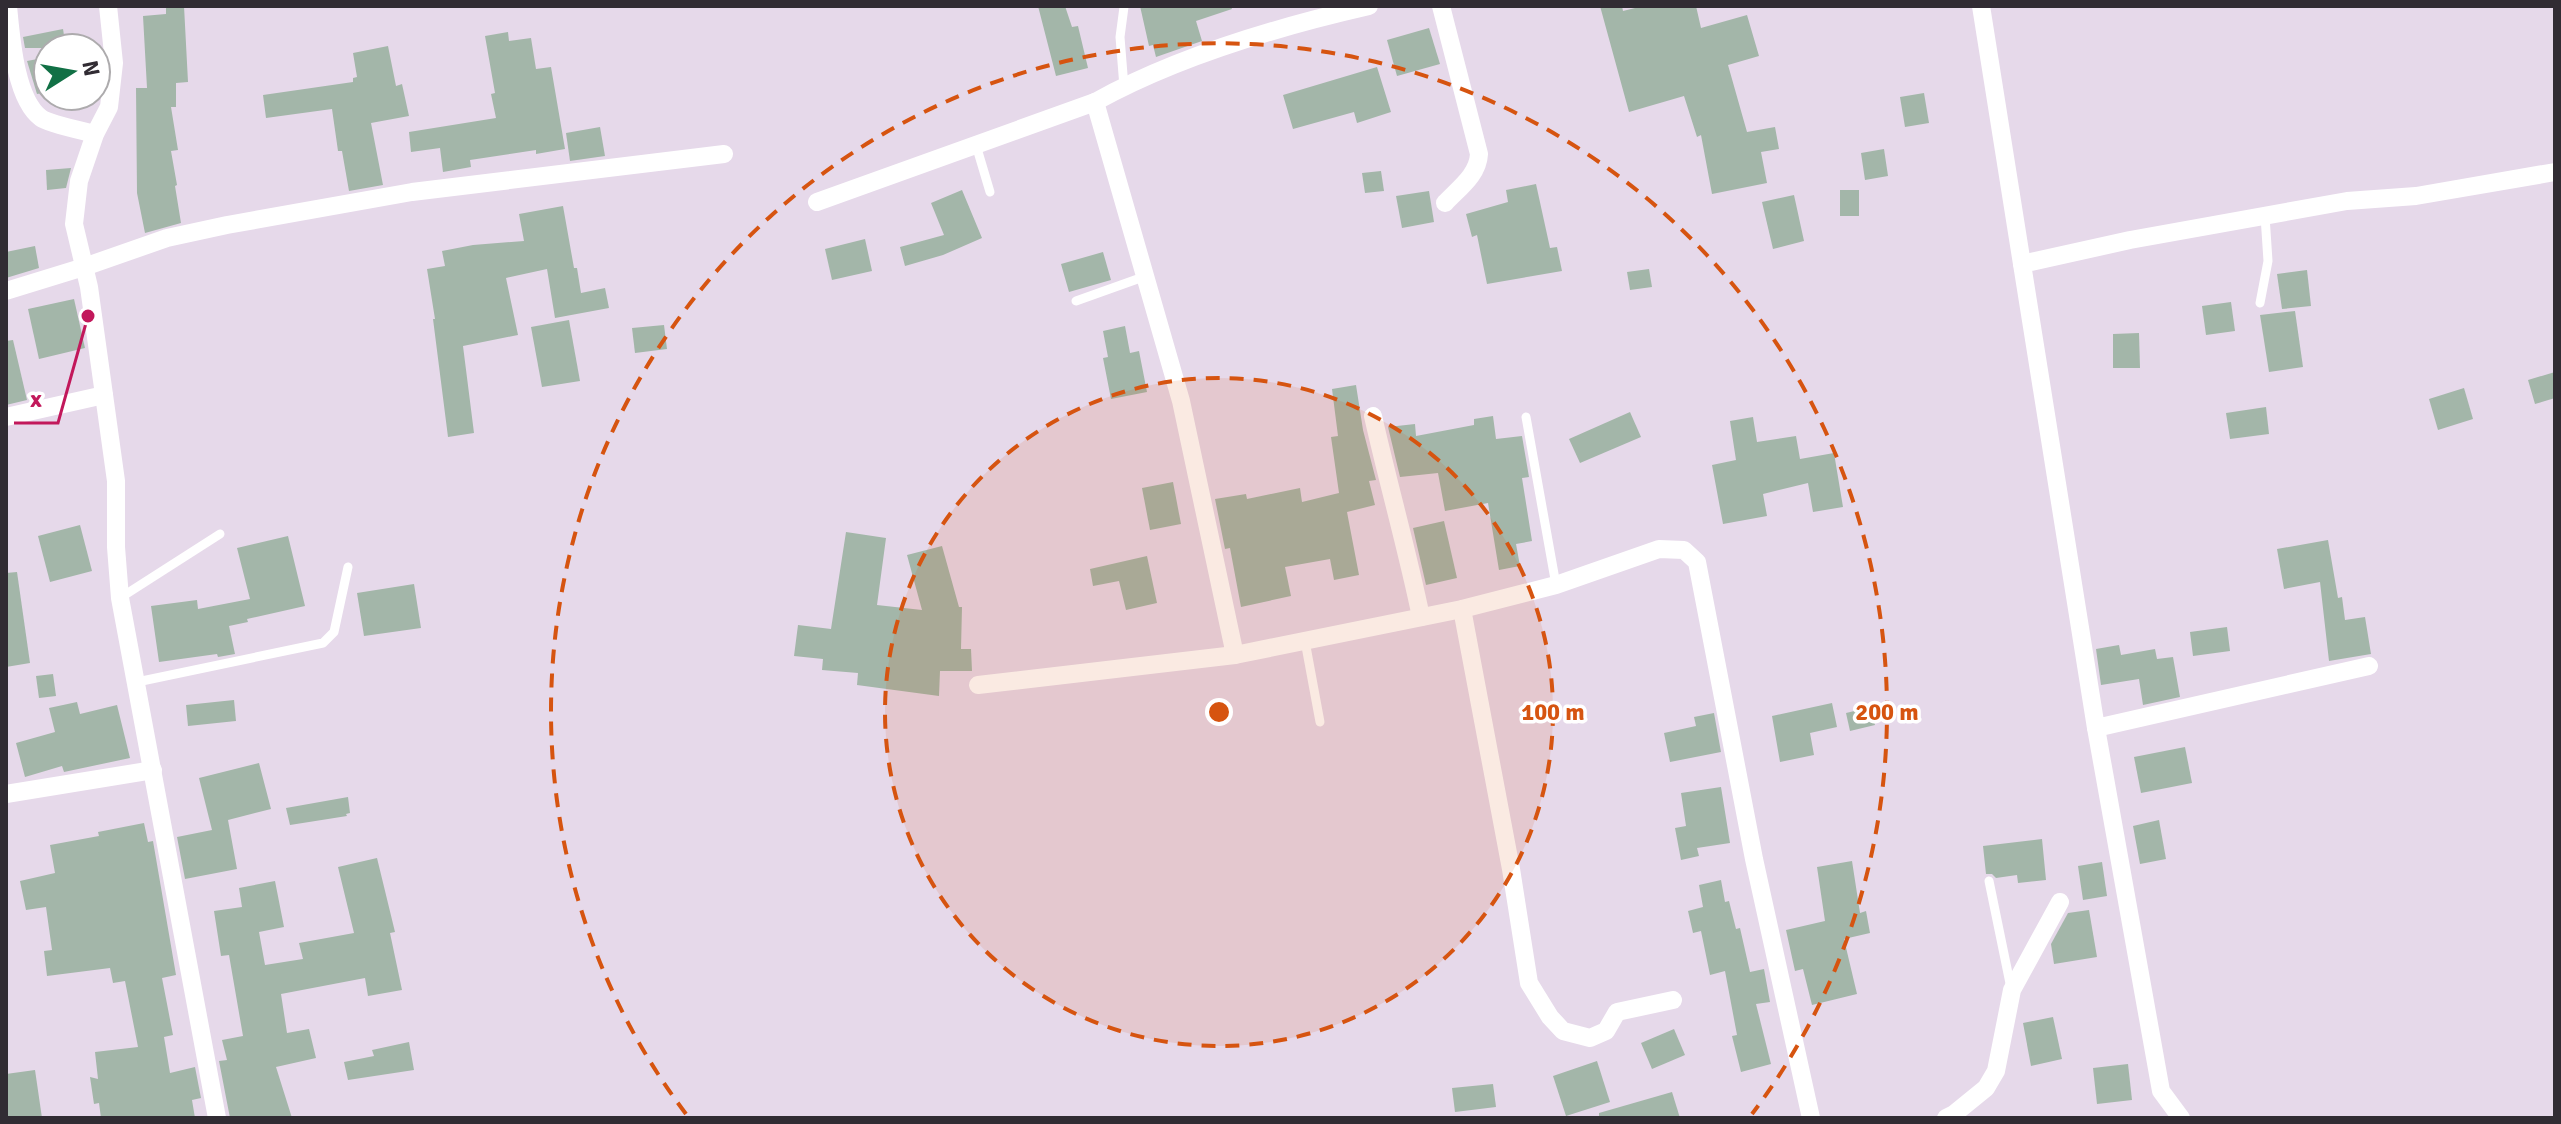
<svg xmlns="http://www.w3.org/2000/svg" width="2561" height="1124" font-family="Signika,sans-serif">
	<style>
		.building { fill: #a3b6a9 }
		.lines { fill: none; stroke-linecap: round; stroke-linejoin: round }
		.service { stroke: #fff; stroke-width: 9 }
		.minor { stroke: #fff; stroke-width: 18 }
		.ring { fill: none; stroke: #d65410; stroke-width: 4; stroke-dasharray: 14 10 }
		.centre { fill: #d65410; stroke: #fff; stroke-width: 4 }
		.ring-label { font-size: 24px; text-anchor: middle; font-weight: bold; fill: #d65410; stroke: #fff; stroke-width: 7; stroke-linejoin: round; paint-order: stroke }
		.leader { fill: none; stroke: #c2185b; stroke-width: 3 }
		.callout-dot { fill: #c2185b; stroke: #fff; stroke-width: 3 }
		.callout-label { font-size: 24px; text-anchor: middle; font-weight: bold; fill: #c2185b; stroke: #fff; stroke-width: 7; stroke-linejoin: round; paint-order: stroke }
	</style>
	<rect width="100%" height="100%" fill="#e6d9ea"/>
	<g class="building">
		<path d="M166 6H184L188 82 176 83V107H171L178 150 171 151 177 185 175 186 181 223 145 233 137 193 136 88H147L143 16 166 14Z"/>
		<path d="M1038 6H1065L1072 27 1078 26 1088 68 1056 76Z"/>
		<path d="M1140 6H1231L1232 9 1196 21 1202 41 1156 57 1153 45 1149 46Z"/>
		<path d="M1600 6H1622L1623 11 1643 6H1696L1701 28 1747 15 1759 56 1728 65 1747 132 1775 127 1779 149 1761 152 1767 183 1712 194 1701 135 1697 137 1684 96 1629 112Z"/>
		<path d="M1429 28 1440 64 1397 76 1387 40Z"/>
		<path d="M63 29 66 48H25L23 37Z"/>
		<path d="M508 32 509 41 531 38 536 69 551 67 565 149 536 154V150L470 160 471 167 443 172 440 148 411 152 409 132 496 118 491 94 495 93 485 36Z"/>
		<path d="M388 46 396 86 402 84 409 116 371 123 383 185 349 191 342 151H338L332 109 266 118 263 95 353 82V78L357 77 353 53Z"/>
		<path d="M48 57V92L37 94 27 61Z"/>
		<path d="M1377 67 1391 112 1357 123 1354 112 1293 129 1283 95Z"/>
		<path d="M1924 93 1929 123 1905 127 1900 97Z"/>
		<path d="M600 127 605 156 570 161 566 133Z"/>
		<path d="M1884 149 1888 176 1865 180 1861 153Z"/>
		<path d="M71 168 66 188 47 190 46 170Z"/>
		<path d="M1381 171 1384 191 1365 193 1362 173Z"/>
		<path d="M1536 184 1550 248 1557 247 1562 271 1487 284 1477 235 1472 237 1466 214 1508 202 1506 190Z"/>
		<path d="M962 190 982 238 943 255 905 266 900 247 944 235 931 203Z"/>
		<rect x="1840" y="190" width="19" height="26"/>
		<path d="M1429 191 1434 222 1402 228 1396 196Z"/>
		<path d="M1794 195 1804 241 1773 249 1762 202Z"/>
		<path d="M563 206 574 268H577L581 293 605 288 609 308 555 318 547 269 506 278 518 335 463 346 474 433 448 437 433 319H435L427 269 445 266 442 251 473 245 524 241 519 214Z"/>
		<path d="M865 239 872 271 832 280 825 249Z"/>
		<path d="M35 246 39 268 6 278V252Z"/>
		<path d="M1103 252 1111 280 1069 292 1061 264Z"/>
		<path d="M1649 269 1652 287 1630 290 1627 272Z"/>
		<path d="M2307 270 2311 306 2282 309 2277 274Z"/>
		<path d="M74 299 85 348 39 359 28 309Z"/>
		<path d="M2231 302 2235 331 2206 335 2202 306Z"/>
		<path d="M2295 311 2303 367 2269 372 2260 315Z"/>
		<path d="M569 320 580 381 542 387 531 327Z"/>
		<path d="M664 325 667 349 635 353 632 328Z"/>
		<path d="M1125 326 1130 353 1139 351 1147 392 1111 399 1103 358 1108 357 1103 331Z"/>
		<path d="M2139 333 2140 368H2113V334Z"/>
		<path d="M13 340 27 400 6 405V341Z"/>
		<path d="M2555 372V398L2535 404 2528 380Z"/>
		<path d="M1356 385 1363 430 1376 480 1369 481 1375 505 1347 512 1359 575 1334 580 1330 559 1285 567 1291 596 1241 607 1230 548 1225 549 1215 499 1246 494 1247 499 1300 488 1302 502 1339 493 1331 437 1338 436 1332 389Z"/>
		<path d="M2464 388 2473 419 2438 430 2429 399Z"/>
		<path d="M2266 407 2269 434 2230 439 2226 413Z"/>
		<path d="M1630 412 1641 437 1580 463 1569 439Z"/>
		<path d="M1493 416 1496 439 1522 436 1529 477 1522 478 1532 541 1516 544 1520 566 1499 570 1488 503 1445 511 1438 473 1400 477 1388 427 1415 424 1416 436 1474 425V419Z"/>
		<path d="M1753 417 1757 442 1796 436 1800 459 1834 453 1843 507 1813 512 1808 483 1763 494 1767 516 1723 524 1712 465 1736 460 1730 421Z"/>
		<path d="M1173 482 1181 524 1150 530 1142 488Z"/>
		<path d="M1444 521 1457 578 1426 585 1413 528Z"/>
		<path d="M80 525 92 571 50 582 38 536Z"/>
		<path d="M846 532 886 538 877 605 922 610 907 555 942 546 959 607H962L961 649H971L972 671H940L939 696 857 685 858 673 822 670 823 659 794 656 798 625 831 629Z"/>
		<path d="M288 536 305 606 247 619 248 622 229 626 235 654 218 657 217 654 159 662 151 606 197 600 198 609 250 599 237 548Z"/>
		<path d="M2328 540 2338 598 2342 597 2345 620 2365 617 2371 654 2329 661 2320 582 2284 589 2277 549Z"/>
		<path d="M1147 556 1157 603 1126 610 1119 581 1093 586 1090 569Z"/>
		<path d="M17 572 30 663 6 667V573Z"/>
		<path d="M414 584 421 628 364 636 357 593Z"/>
		<path d="M2227 627 2230 651 2193 656 2190 632Z"/>
		<path d="M2119 645 2121 655 2155 649 2157 659 2173 657 2180 697 2143 705 2139 679 2101 685 2096 649Z"/>
		<path d="M53 674 56 696 39 698 36 676Z"/>
		<path d="M234 700 236 721 188 726 186 705Z"/>
		<path d="M77 702 80 714 117 705 130 758 64 772 62 766 25 777 16 743 55 732 49 708Z"/>
		<path d="M1832 703 1837 727 1810 733 1814 755 1780 762 1772 716Z"/>
		<path d="M1871 707 1875 725 1850 731 1846 713Z"/>
		<path d="M1714 713 1721 752 1670 762 1664 733 1696 726 1694 717Z"/>
		<path d="M2185 747 2192 783 2141 793 2134 757Z"/>
		<path d="M259 763 271 809 228 820 237 869 185 879 177 837 212 830 199 778Z"/>
		<path d="M1721 787 1730 843 1697 848 1699 856 1681 860 1675 828 1686 826 1681 793Z"/>
		<path d="M348 797 350 813 346 814 347 816 290 825 286 808Z"/>
		<path d="M2159 820 2166 859 2140 864 2133 826Z"/>
		<path d="M144 823 148 842 153 841 176 975 162 978 173 1035 164 1037 170 1073 195 1067 201 1098 192 1100 195 1118H101L99 1103 94 1104 90 1077 98 1079 95 1052 138 1047 125 981 113 983 110 968 47 976 44 951 52 950 46 907 26 910 20 881 55 873 50 845 99 836 98 832Z"/>
		<path d="M2042 839 2046 880 2018 883 2017 875 1996 878 1992 874H1986L1983 846Z"/>
		<path d="M377 858 395 932 390 933 402 990 368 996 365 978 281 994 287 1033 309 1029 316 1058 276 1067 292 1118H230L219 1061 227 1060 222 1040 243 1036 229 955 221 956 214 911 242 907 239 888 275 881 284 927 259 932 265 965 303 959 299 943 354 933 338 867Z"/>
		<path d="M1852 861 1860 913 1866 911 1870 933 1844 939 1857 994 1812 1005 1803 969 1795 971 1786 930 1825 921 1817 867Z"/>
		<path d="M2102 862 2107 896 2083 900 2078 866Z"/>
		<path d="M1721 880 1725 902 1729 901 1736 929 1740 928 1750 972 1764 969 1770 1002 1756 1004 1771 1064 1741 1072 1732 1036 1737 1035 1725 971 1710 975 1701 931 1693 933 1688 911 1703 907 1699 885Z"/>
		<path d="M2089 910 2097 957 2054 964 2051 944 2068 913Z"/>
		<path d="M2053 1017 2062 1059 2031 1066 2023 1023Z"/>
		<path d="M1674 1029 1685 1055 1652 1069 1641 1043Z"/>
		<path d="M409 1042 414 1070 348 1080 344 1062 374 1056 372 1050Z"/>
		<path d="M1597 1061 1610 1102 1566 1116 1553 1076Z"/>
		<path d="M2128 1064 2132 1100 2097 1104 2093 1068Z"/>
		<path d="M35 1070 42 1118H6V1074Z"/>
		<path d="M1493 1084 1496 1107 1455 1112 1452 1088Z"/>
		<path d="M1672 1092 1680 1118H1599V1113Z"/>
	</g>
	<g class="lines">
		<g class="service">
			<path d="M1124 7 1120 37 1124 87"/>
			<path d="M976 145 990 192"/>
			<path d="M1076 301 1146 276"/>
			<path d="M2260 303 2268 261 2265 216"/>
			<path d="M1526 417 1556 585"/>
			<path d="M120 598 220 534"/>
			<path d="M1305 641 1320 722"/>
			<path d="M137 682 323 643 334 632 348 567"/>
			<path d="M1989 881 2011 988"/>
		</g>
		<g class="minor">
			<path d="M8 6C11 36 15 99 41 118 49 124 84 131 95 134"/>
			<path d="M108 6 114 63 109 107 95 134 79 181 74 224 89 287 116 481V547L120 598 217 1118"/>
			<path d="M1441 6 1479 154C1478 175 1459 188 1445 203"/>
			<path d="M1981 6 2022 264"/>
			<path d="M1095 102 1181 401 1235 655 1462 609 1556 585 1659 549 1684 550 1697 562 1754 859 1811 1118"/>
			<path d="M817 202 1095 102C1178 56 1277 27 1369 6"/>
			<path d="M6 291 84 267 167 238 227 225 412 192 724 154"/>
			<path d="M1373 416C1388 483 1407 549 1421 617"/>
			<path d="M6 417 104 395"/>
			<path d="M1462 609 1511 869 1529 983 1550 1017 1563 1031 1590 1038 1606 1031 1617 1012 1673 1000"/>
			<path d="M2369 666 2096 728 2022 264 2130 240 2347 201 2416 196 2555 172"/>
			<path d="M978 685 1235 655"/>
			<path d="M2096 728 2161 1091 2181 1118"/>
			<path d="M6 794 153 770"/>
			<path d="M1946 1118 1954 1114 1986 1088 1996 1071 2012 990 2060 902"/>
		</g>
	</g>
	<circle cx="1219" cy="712" r="334" fill="#d65410" fill-opacity=".12"/>
	<g class="ring">
		<circle cx="1219" cy="712" r="334"/>
		<path d="M686 1114A668 668 0 1 1 1752 1114"/>
	</g>
	<circle cx="1219" cy="712" r="12" class="centre"/>
	<g class="ring-label">
		<text x="1553" y="720">100 m</text>
		<text x="1887" y="720">200 m</text>
	</g>
	<path class="leader" d="M88 316L58 423H14"/>
	<circle class="callout-dot" cx="88" cy="316" r="8"/>
	<g class="callout-label">
		<text x="36" y="407">x</text>
	</g>
	<rect width="2561" height="1124" fill="none" stroke="#312c33" stroke-width="16"/>
	<g transform="translate(72 72) rotate(79)"><circle r="38" fill="#ffffff" stroke="#adabad" stroke-width="2"/>
	<path d="M0-6L14 30L0 20L-14 30Z" fill="#117045"/>
	<text y="-12" font-size="22" font-weight="bold" text-anchor="middle" fill="#312c33">N</text>
	</g>
</svg>
